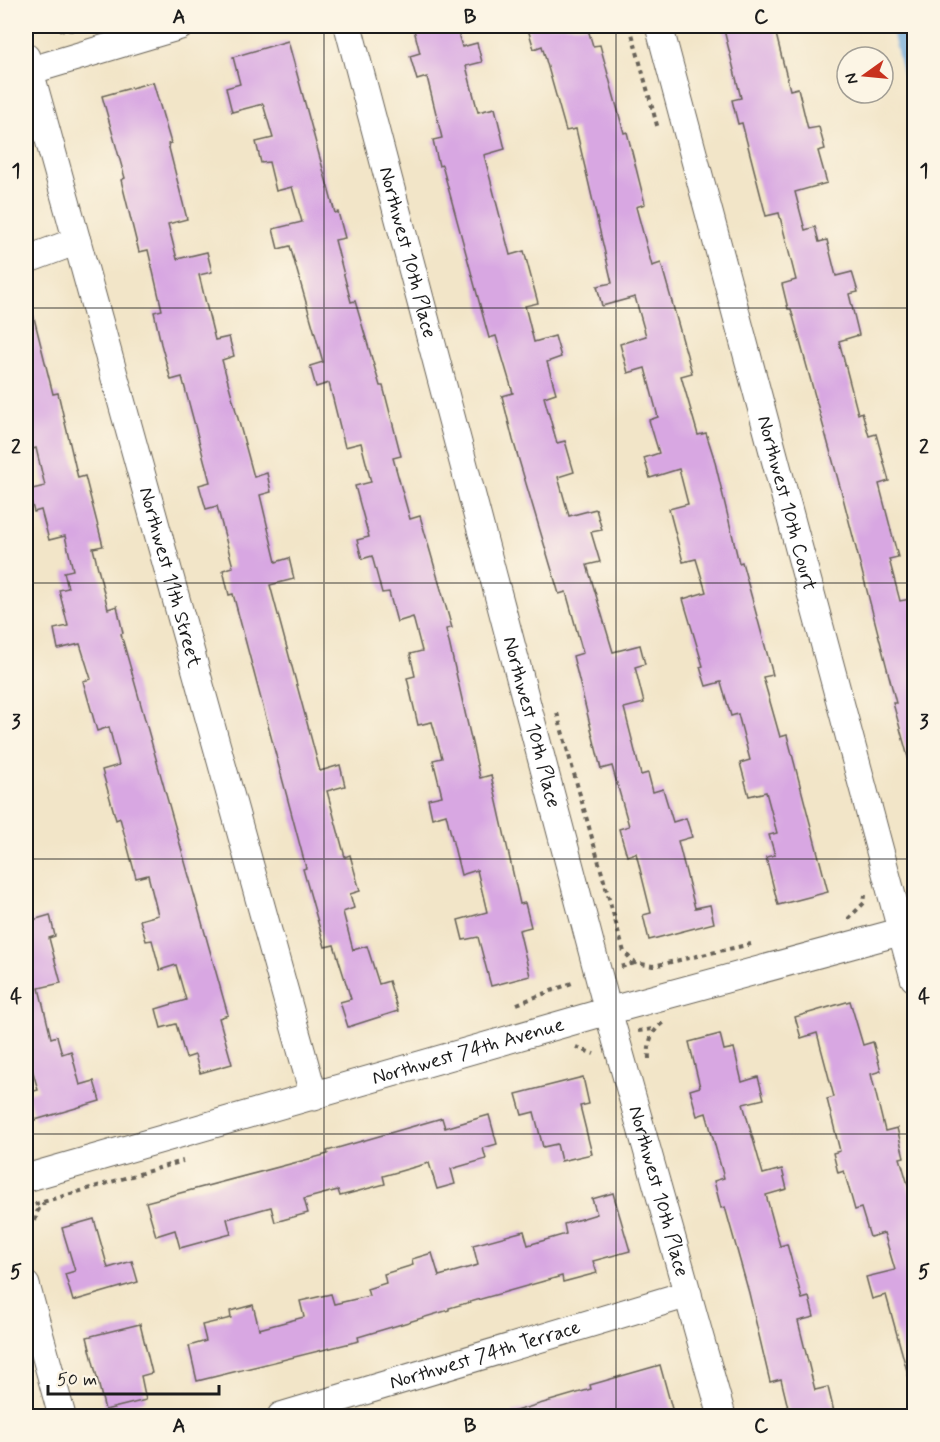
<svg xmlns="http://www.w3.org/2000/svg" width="940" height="1442" font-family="Mynerve,sans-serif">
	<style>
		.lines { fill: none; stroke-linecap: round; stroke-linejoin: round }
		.canal { stroke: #67a6d9; stroke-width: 24 }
		.building { fill: #d8a7e2 }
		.street-casing { stroke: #676258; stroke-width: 29 }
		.path { stroke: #676258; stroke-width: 4; stroke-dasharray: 4.5 4.5; stroke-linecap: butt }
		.street { stroke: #fff; stroke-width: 27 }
		.grid { fill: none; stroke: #1c1c1c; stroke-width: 1.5; stroke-opacity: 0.55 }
		.labels { text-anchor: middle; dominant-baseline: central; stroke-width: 4.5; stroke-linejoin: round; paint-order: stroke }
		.street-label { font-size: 20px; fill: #1c1c1c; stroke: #fcf5e5 }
		.neatline { fill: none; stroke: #1c1c1c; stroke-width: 2 }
		.grid-label { font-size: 20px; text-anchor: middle; font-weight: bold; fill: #1c1c1c }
	</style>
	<rect width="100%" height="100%" fill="#fcf5e5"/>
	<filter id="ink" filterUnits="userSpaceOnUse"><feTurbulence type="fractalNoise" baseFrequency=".0167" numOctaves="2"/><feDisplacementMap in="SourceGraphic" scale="12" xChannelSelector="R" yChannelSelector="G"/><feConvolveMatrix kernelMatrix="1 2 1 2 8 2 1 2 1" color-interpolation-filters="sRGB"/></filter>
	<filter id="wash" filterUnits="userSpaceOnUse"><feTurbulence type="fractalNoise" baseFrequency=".008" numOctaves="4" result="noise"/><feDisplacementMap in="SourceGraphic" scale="24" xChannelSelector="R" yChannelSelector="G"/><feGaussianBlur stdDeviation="1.35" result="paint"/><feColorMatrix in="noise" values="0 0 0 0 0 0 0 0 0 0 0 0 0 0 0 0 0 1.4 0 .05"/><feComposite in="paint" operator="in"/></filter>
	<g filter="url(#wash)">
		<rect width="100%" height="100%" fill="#f2e5c8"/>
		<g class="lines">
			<path class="canal" d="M903 26 914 71"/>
		</g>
		<g id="blocks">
			<g class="building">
				<path d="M413 26H456L462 47 477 43 482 62 466 66 478 112 495 108 505 149 484 155 510 255 524 251 538 303 525 306 534 342 555 336 561 357 547 362 556 393 544 397 557 443 565 441 574 472 558 477 569 516 596 509 602 530 591 532 600 562 587 565 613 652 640 645 645 664 635 667 644 703 624 708 641 775 648 773 653 792 663 789 673 822 686 818 692 837 678 841 695 908 710 905 714 923 649 940 643 915 651 913 636 853 627 856 619 829 629 826 612 766 601 769 573 656 583 653 566 592 559 594 513 440 502 396 513 393 496 336 489 338 442 165 439 166 433 140 442 138 427 77 417 80 410 56 420 53Z"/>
				<path d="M527 26H587L593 46 600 45 624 133 627 132 645 204 636 207 652 266 661 263 692 373 681 376 698 435 706 433 714 458 739 563 742 562 773 675 763 677 780 737 787 735 828 892 778 905 766 857 775 855 769 835 777 833 766 792 749 796 740 763 750 760 738 714 731 716 721 682 706 686 700 667 703 666 683 599 706 592 696 559 683 562 669 509 688 504 679 469 650 478 644 458 659 453 649 420 658 417 645 368 628 373 620 344 646 336 635 297 602 306 597 286 612 283 576 129 566 131 542 46 534 49Z"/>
				<path d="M723 26H774L790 90 798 88 808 129 819 127 825 149 818 151 827 183 795 192 805 230 815 227 819 242 827 240 836 276 852 272 858 292 849 294 859 335 839 341 858 414 862 412 869 436 876 434 889 481 879 484 898 557 889 559 900 601 915 598V760L909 761 893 703H896L842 494 791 309H788L782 284 796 280 779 213 766 216 742 123 738 124 732 100 741 98Z"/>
				<path d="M288 41 335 213 338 212 345 238 335 240 351 302 355 301 380 386H383L401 456 393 458 410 519 420 516 452 628 446 629 480 778 491 775 520 904 525 903 531 927 519 930 530 976 491 986 478 937 463 940 458 920 487 912 477 870 461 875 446 814 432 818 428 799 442 796 433 760 442 758 432 722 418 725 407 678 415 676 410 654 422 651 413 617 397 622 389 592 382 593 372 556 362 559 357 540 369 537 355 486 371 482 361 443 345 447 329 383 316 387 310 366 323 362 290 246 278 249 273 229 302 222 292 187 276 191 269 162 261 163 256 142 273 138 263 104 232 112 226 88 240 84 233 57Z"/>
				<path d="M153 82 171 143 168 144 187 219 168 224 177 259 207 252 212 272 199 275 215 340 229 337 234 356 222 360 254 477 267 473 271 492 260 495 276 562 289 558 294 579 270 585 320 771 340 765 345 786 327 791 345 857 350 855 360 891 350 894 354 908 343 912 353 950 367 946 379 984 389 981 398 1011 348 1027 340 1002 351 999 334 945 325 947 303 869 306 868 233 594 229 595 223 570 233 567 217 506 206 509 199 485 210 482 182 377 171 380 161 344 154 312 162 310 148 250 139 252 121 180 125 178 102 96Z"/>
				<path d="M32 310 53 394 58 393 78 478 85 476 103 546 93 548 108 609 117 606 123 633 121 634 228 1015 219 1018 232 1064 200 1073 195 1055 186 1058 176 1024 161 1028 156 1009 186 1000 176 965 160 970 152 940 146 941 140 920 158 915 148 875 136 878 120 818 116 820 102 770 119 765 109 727 97 731 83 681 91 679 80 644 58 649 54 629 68 626 59 590 68 588 64 572 73 570 65 536 49 540 41 510 34 512 28 490 45 486 36 448 26 451V311Z"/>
				<path d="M50 915 55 936 49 938 61 983 39 988 51 1038 57 1036 62 1054 71 1051 80 1085 94 1081 100 1101 35 1120 27 1093 38 1090 26 1047V922Z"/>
				<path d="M850 1001 863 1045 873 1042 881 1071 871 1074 885 1131 897 1128 904 1157 900 1158 915 1208V1378H909L886 1295 872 1299 866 1277 895 1270 884 1233 870 1237 861 1208 855 1210 844 1171 838 1173 833 1153 840 1151 827 1099 834 1097 817 1033 801 1038 795 1017Z"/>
				<path d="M720 1034 724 1050 734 1048 742 1082 758 1077 764 1099 743 1104 763 1174 782 1169 787 1189 766 1195 780 1246 787 1244 802 1299 809 1297 814 1317 798 1321 815 1390 828 1387 835 1416H790L781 1379 770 1382 749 1293 725 1207 721 1208 714 1181 724 1178 706 1113 697 1116 690 1090 700 1087 689 1042Z"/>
				<path d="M583 1077 589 1104 580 1106 592 1154 561 1161 557 1144 543 1147 534 1112 522 1115 516 1094Z"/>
				<path d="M489 1115 497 1144 483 1148 486 1159 451 1169 455 1184 437 1189 429 1163 383 1176 385 1184 340 1196 338 1190 304 1199 308 1213 275 1222 271 1207 227 1219 231 1234 180 1248 175 1230 156 1236 146 1202 328 1154 327 1151 442 1118 445 1128Z"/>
				<path d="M613 1193 630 1251 593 1261 597 1273 563 1282 562 1276 449 1308V1310L358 1337 359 1341 197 1381 189 1346 206 1341 202 1325 231 1318 230 1311 253 1305 259 1329 304 1317 300 1301 331 1294 334 1304 369 1296 367 1289 386 1283 384 1274 413 1265 412 1259 432 1253 439 1276 478 1265 473 1245 524 1231 528 1245 566 1234 564 1224 597 1214 592 1199Z"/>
				<path d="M94 1219 108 1268 132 1261 138 1282 73 1301 65 1274 75 1271 62 1228Z"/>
				<path d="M140 1324 152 1373 141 1376 146 1400 105 1410 87 1337Z"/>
				<path d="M660 1365 674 1416H513L512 1412 591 1389 590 1385Z"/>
			</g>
		</g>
	</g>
	<g filter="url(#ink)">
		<use href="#blocks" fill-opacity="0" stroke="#676258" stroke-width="1.5"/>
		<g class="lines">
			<g class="street-casing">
				<g id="street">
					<path id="s1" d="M348 26 608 1011 722 1416"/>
					<path id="s2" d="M659 26 914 978"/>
					<path id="s3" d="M26 57 314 1097"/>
					<path d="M29 71 180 26"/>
					<path d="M26 260 77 241"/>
					<path id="s4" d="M26 1178 608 1011 914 928"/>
					<path d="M26 1285 62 1416"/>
					<path id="s5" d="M281 1416 688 1294"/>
				</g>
			</g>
			<g class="path">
				<path d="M51 26 58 29 73 30"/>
				<path d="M630 26 658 129"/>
				<path d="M557 713 624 952 635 963 653 966 751 944"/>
				<path d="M848 919 864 903 865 895"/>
				<path d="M621 967 635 963"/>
				<path d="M517 1004 572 983 573 980"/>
				<path d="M638 1031 654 1029"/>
				<path d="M576 1047 594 1054"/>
				<path d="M649 1059C648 1043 650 1032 664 1022"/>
				<path d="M26 1207 183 1161"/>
				<path d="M35 1221 37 1212 44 1203"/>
			</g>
			<use href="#street" class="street"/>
		</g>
	</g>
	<path class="grid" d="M324 26V1416M616 26V1416M26 308H914M26 583H914M26 859H914M26 1134H914"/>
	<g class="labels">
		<g class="street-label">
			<text stroke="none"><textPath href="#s1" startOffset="234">Northwest 10th Place</textPath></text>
			<text stroke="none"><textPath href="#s2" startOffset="494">Northwest 10th Court</textPath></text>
			<text stroke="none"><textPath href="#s3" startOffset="540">Northwest 11th Street</textPath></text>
			<text stroke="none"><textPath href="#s1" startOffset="720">Northwest 10th Place</textPath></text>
			<text stroke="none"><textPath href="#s4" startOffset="460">Northwest 74th Avenue</textPath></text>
			<text stroke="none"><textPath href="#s1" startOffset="1206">Northwest 10th Place</textPath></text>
			<text stroke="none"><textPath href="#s5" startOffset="213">Northwest 74th Terrace</textPath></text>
		</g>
	</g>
	<rect width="940" height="1442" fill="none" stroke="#fcf5e5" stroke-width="66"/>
	<g transform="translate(865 75) rotate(255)"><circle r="28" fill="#fcf5e5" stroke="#a29e95" stroke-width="1.5"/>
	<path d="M0-4.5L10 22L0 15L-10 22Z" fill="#c8321e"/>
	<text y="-9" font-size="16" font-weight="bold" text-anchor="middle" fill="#1c1c1c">N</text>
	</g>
	<path d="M48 1385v9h171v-9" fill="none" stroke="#1c1c1c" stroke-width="3"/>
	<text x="57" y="1385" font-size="18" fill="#1c1c1c" stroke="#fcf5e5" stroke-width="4.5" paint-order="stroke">50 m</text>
	<rect x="33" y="33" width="874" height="1376" class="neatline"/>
	<g class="grid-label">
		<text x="179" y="23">A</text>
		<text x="470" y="23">B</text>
		<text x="761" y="23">C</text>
		<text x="16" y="177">1</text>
		<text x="924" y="177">1</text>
		<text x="16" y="453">2</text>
		<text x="924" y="453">2</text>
		<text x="16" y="728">3</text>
		<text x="924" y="728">3</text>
		<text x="16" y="1003">4</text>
		<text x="924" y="1003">4</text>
		<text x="16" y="1278">5</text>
		<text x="924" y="1278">5</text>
		<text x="179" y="1432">A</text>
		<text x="470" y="1432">B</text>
		<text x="761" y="1432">C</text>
	</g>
</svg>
